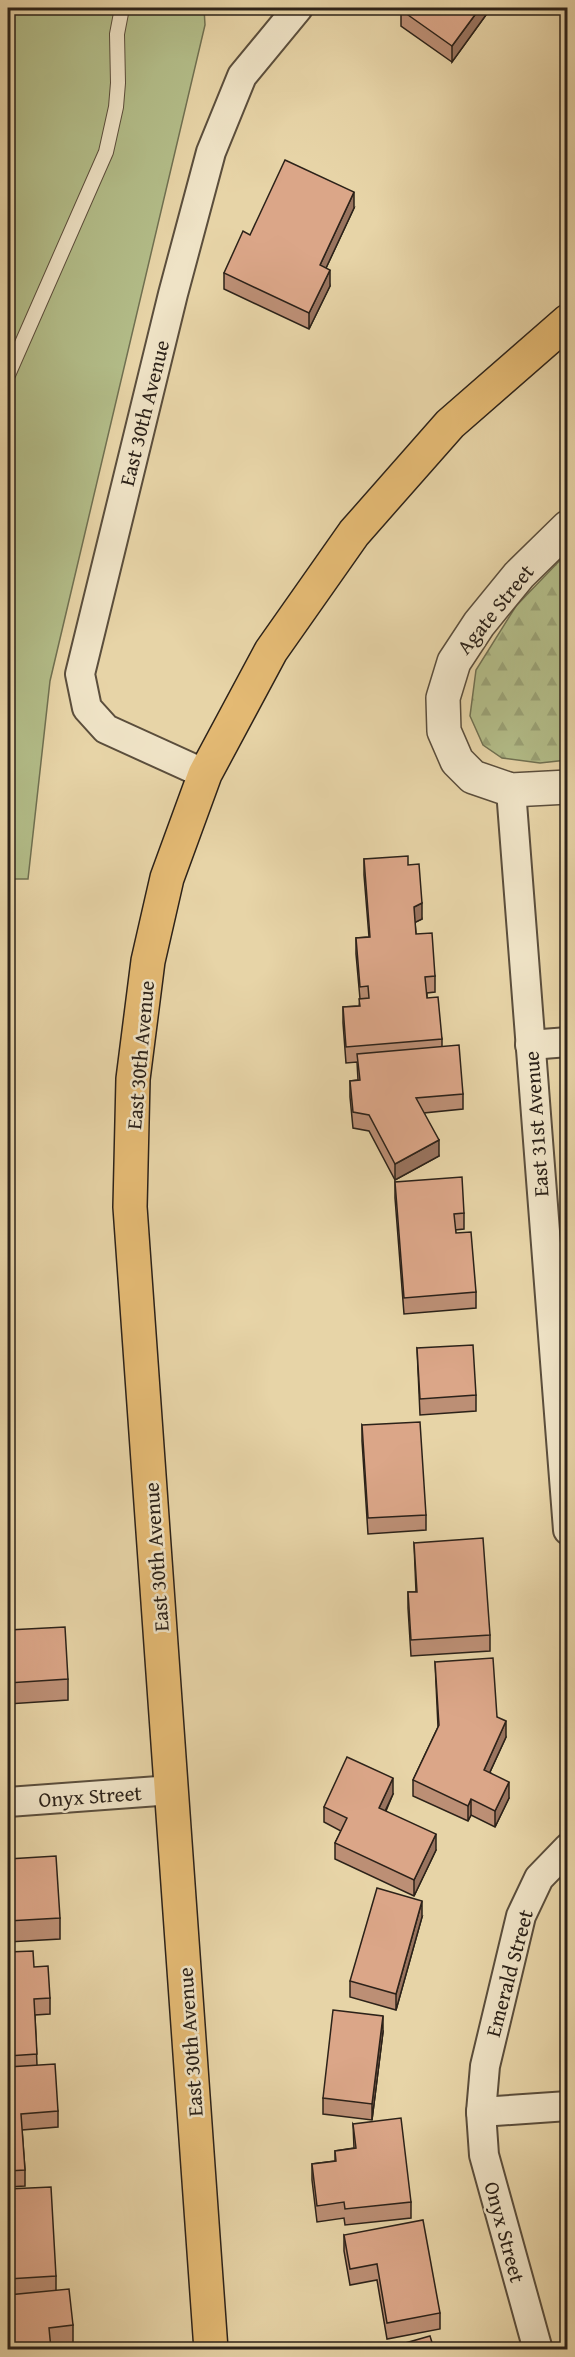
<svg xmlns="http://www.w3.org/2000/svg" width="575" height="2357" font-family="'Gentium Book Plus',serif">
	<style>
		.grass { fill: #b3bd89; stroke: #707051; stroke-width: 1.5 }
		.forest { fill: url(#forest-firs); stroke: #707051; stroke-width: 1.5 }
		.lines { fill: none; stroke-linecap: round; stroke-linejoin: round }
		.service-casing { stroke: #5b4e3c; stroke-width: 16 }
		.minor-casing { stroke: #5b4e3c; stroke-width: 32 }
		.tertiary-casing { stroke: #5b4e3c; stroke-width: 36 }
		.primary-casing { stroke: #2c2219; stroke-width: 36 }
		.service { stroke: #efe3c6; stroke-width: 14 }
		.minor { stroke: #efe3c6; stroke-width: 28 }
		.tertiary { stroke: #efe3c6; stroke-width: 33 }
		.primary { stroke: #e4ba74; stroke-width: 33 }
		.wall { fill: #bc8f75; stroke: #2c2219; stroke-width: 1.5 }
		.shaded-wall { fill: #99745f; stroke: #2c2219; stroke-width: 1.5 }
		.building { fill: #dba688; stroke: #2c2219; stroke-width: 1.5 }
		.labels { text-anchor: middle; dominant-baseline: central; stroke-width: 5; stroke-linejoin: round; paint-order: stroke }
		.street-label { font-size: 21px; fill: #2c2219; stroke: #efe3c6 }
	</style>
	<defs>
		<pattern id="forest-firs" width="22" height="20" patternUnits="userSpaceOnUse" patternTransform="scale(1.5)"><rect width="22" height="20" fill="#b3bd89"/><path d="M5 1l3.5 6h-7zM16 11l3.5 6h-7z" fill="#9aa276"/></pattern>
	</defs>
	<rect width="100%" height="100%" fill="#e7d4a7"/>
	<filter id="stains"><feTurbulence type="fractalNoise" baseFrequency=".00333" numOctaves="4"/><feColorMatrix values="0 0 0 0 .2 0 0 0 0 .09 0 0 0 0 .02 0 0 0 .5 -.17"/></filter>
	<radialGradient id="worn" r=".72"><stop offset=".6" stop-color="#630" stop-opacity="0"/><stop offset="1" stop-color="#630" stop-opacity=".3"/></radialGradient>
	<path class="grass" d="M8 8H204L205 25 50 681 28 879H8Z"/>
	<path class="forest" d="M567 553V760L540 763 502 758 483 745 470 716 476 670 516 606Z"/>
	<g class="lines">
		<g class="service-casing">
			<path id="service" d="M8 375 106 152 116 107 118 83 117 34 122 8"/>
		</g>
		<g class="minor-casing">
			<g id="minor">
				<path d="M205 774 106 729 87 708 80 674 173 294 211 152 242 76 298 8"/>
				<path d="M511 790 568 1530"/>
				<path d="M530 1045 568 1042"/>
				<path d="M8 1802 172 1790"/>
				<path d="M481 2112 568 2106"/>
				<path d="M538 2350 484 2155 481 2112 485 2066 521 1916 539 1878 568 1848"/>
			</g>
		</g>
		<g class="tertiary-casing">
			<path id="tertiary" d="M568 527 519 575 479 624 454 662 443 698 444 731 457 761 473 777 511 790 568 787"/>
		</g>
		<g class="primary-casing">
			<path id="primary" d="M211 2350 130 1207 133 1079 148 961 167 878 205 774 271 651 354 533 450 424 568 321"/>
		</g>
		<use href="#service" class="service"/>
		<use href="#minor" class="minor"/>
		<use href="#tertiary" class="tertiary"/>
		<use href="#primary" class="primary"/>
	</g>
	<g class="wall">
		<path d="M491 8 452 62 401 26V10Z"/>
		<path d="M354 208 326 268 330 286 309 329 224 289V273Z"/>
		<path d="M364 859 408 865 422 919 415 922 416 934 435 976V992L427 993V998L442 1039V1046L463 1094V1109L424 1113 439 1156 395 1180 369 1131 353 1128 350 1097V1081L358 1080 357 1062 346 1063 343 1023V1007L359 1006 360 999 356 954V938L369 937 364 875Z"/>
		<path d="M395 1182 464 1213V1229L455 1230 456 1233 476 1292V1308L404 1314 395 1198Z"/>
		<path d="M417 1348 476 1395V1411L420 1415Z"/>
		<path d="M362 1425 426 1515V1530L368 1534 362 1441Z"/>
		<path d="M414 1543 490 1635V1651L411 1656 408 1608V1592H416Z"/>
		<path d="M8 1630 68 1679V1700L8 1704Z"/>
		<path d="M435 1662 497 1717 506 1737 490 1772 509 1798 495 1827 471 1815 468 1821 413 1796V1780L438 1727Z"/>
		<path d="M393 1794 386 1811 436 1850 414 1896 335 1859V1843L341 1831 324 1822V1807Z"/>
		<path d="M8 1859 60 1918V1939L8 1942Z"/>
		<path d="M422 1917 396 2010 350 1997V1981Z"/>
		<path d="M8 1952 34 1967 50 1998V2014L35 2015 37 2065 58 2111V2127L22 2130 25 2170V2186L8 2187Z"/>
		<path d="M383 2032 372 2120 323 2114V2098Z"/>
		<path d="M353 2124 411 2202V2218L345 2225 344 2218 317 2222 312 2180V2164L335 2161V2151L354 2148Z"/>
		<path d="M8 2189 56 2276V2290L73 2325V2347L51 2349H8Z"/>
		<path d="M344 2235 440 2313V2329L387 2339 377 2280 350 2285 344 2251Z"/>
	</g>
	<g class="shaded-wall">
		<path d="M480 8H491L452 62V46Z"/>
		<path d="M354 192V208L320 281V265Z"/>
		<path d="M330 270V286L309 329V313Z"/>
		<path d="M422 903V919L414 923V907Z"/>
		<path d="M439 1140V1156L395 1180V1164Z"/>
		<path d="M506 1721V1737L484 1785V1770Z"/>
		<path d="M393 1778V1794L379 1824V1808Z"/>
		<path d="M509 1782V1798L495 1827V1811Z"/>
		<path d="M471 1799V1815L468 1821V1806Z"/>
		<path d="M436 1834V1850L414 1896V1880Z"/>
		<path d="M422 1901V1917L396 2010V1994Z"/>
		<path d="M383 2016V2032L372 2120V2104Z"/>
	</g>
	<g class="building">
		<path d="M403 8H480L452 46 401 10Z"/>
		<path d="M285 160 354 192 320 265 330 270 309 313 224 273 243 231 250 235Z"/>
		<path d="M408 856V865L419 864 422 903 414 907 416 934 432 933 435 976 425 977 427 998 438 997 442 1039 346 1047 343 1007 360 1006 359 999 369 998 368 986 360 987 356 938 370 937 364 859Z"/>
		<path d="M459 1045 463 1094 416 1098 439 1140 395 1164 369 1115 353 1112 350 1081 360 1080 357 1054Z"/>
		<path d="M462 1177 464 1213 454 1214 456 1233 471 1232 476 1292 404 1298 395 1182Z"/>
		<path d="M473 1345 476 1395 420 1399 417 1348Z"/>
		<path d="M420 1422 426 1515 368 1518 362 1425Z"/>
		<path d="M483 1538 490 1635 411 1640 408 1592H417L414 1543Z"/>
		<path d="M65 1627 68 1679 8 1683V1630Z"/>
		<path d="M493 1658 497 1717 506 1721 484 1770 509 1782 495 1811 471 1799 468 1806 413 1780 439 1725 435 1662Z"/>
		<path d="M347 1757 393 1778 379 1808 436 1834 414 1880 335 1843 347 1818 324 1807Z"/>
		<path d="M56 1856 60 1918 8 1921V1859Z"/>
		<path d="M377 1888 422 1901 396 1994 350 1981Z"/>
		<path d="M33 1951 34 1967 48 1966 50 1998 34 1999 37 2054 8 2056V1952Z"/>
		<path d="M333 2010 383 2016 372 2104 323 2098Z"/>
		<path d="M55 2064 58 2111 21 2114 25 2170 8 2171V2067Z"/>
		<path d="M401 2118 411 2202 345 2209 344 2202 317 2206 312 2164 336 2161 335 2151 356 2148 353 2124Z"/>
		<path d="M51 2187 56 2276 8 2279V2189Z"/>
		<path d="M423 2220 440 2313 387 2323 377 2264 350 2269 344 2235Z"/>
		<path d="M69 2289 73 2325 49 2328 51 2349H8V2295Z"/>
		<path d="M430 2336 434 2349H384Z"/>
	</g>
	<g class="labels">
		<g class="street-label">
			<text transform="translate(144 413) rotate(-76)">East 30th Avenue</text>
			<text transform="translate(495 609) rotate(-51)">Agate Street</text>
			<text transform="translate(140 1055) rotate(-85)">East 30th Avenue</text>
			<text transform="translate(536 1124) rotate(-94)">East 31st Avenue</text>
			<text transform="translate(156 1557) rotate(-94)">East 30th Avenue</text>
			<text transform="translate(90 1796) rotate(-4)">Onyx Street</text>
			<text transform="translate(509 1973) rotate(-75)">Emerald Street</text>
			<text transform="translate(190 2042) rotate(-94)">East 30th Avenue</text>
			<text transform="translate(505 2232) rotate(75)">Onyx Street</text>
		</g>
	</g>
	<rect width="575" height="2357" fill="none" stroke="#e7d4a7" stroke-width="30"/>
	<rect x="9" y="9" width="557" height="2339" fill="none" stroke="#2c2219" stroke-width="3"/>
	<rect x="15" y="15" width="545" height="2327" fill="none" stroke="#2c2219" stroke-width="1.5"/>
	<rect width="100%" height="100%" filter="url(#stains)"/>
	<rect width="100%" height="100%" fill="url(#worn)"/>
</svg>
